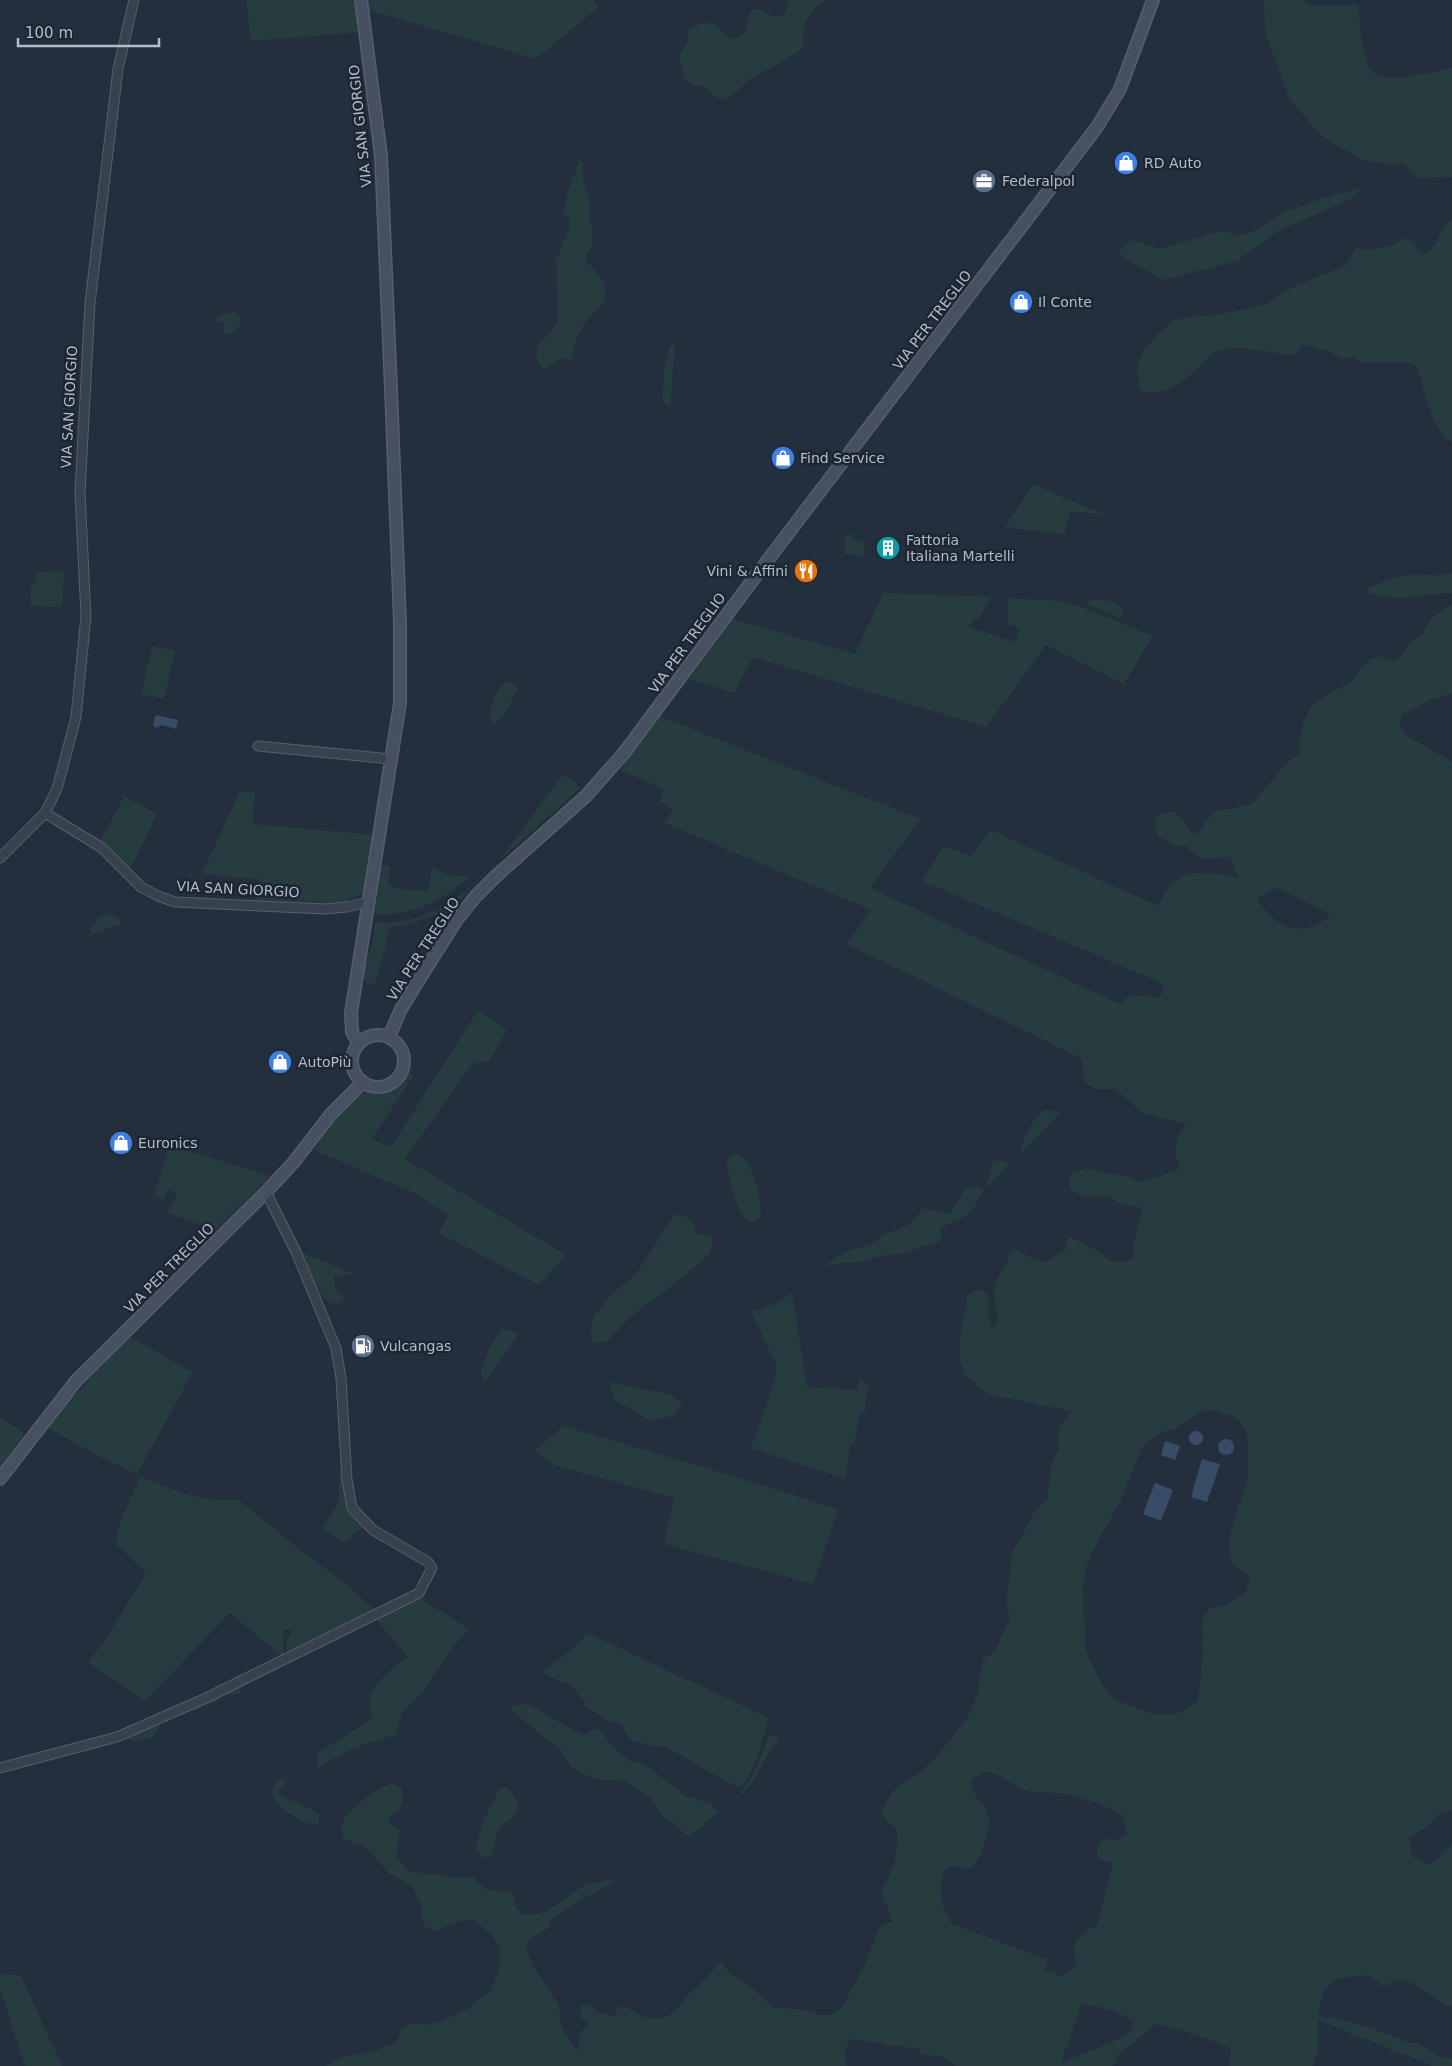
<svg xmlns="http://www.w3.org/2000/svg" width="1452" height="2066" font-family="'DejaVu Sans',sans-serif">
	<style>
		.green { fill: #263c3f; fill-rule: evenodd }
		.water { fill: #394c67 }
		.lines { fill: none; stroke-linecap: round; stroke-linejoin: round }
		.street-casing { stroke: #565f6c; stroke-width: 11 }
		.secondary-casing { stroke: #565f6c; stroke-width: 14 }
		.street { stroke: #38414e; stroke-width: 9 }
		.secondary { stroke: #465061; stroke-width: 11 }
		.labels { text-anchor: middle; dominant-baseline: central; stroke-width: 5; stroke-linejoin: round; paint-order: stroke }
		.street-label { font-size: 14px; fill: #b4bcc9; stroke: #1d2633 }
		.poi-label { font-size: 14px; fill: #b4bcc9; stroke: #1d2633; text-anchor: start }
	</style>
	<rect width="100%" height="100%" fill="#242f3e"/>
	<g class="green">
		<path d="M246 0H357L361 32 251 41Z"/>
		<path d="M367 0H594L599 7 536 59 369 10Z"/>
		<path d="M789 0H826C822 4 816 7 813 11 803 21 803 33 804 46L799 52 750 79 732 96 724 100 715 97 703 86H695L686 81 680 61V54L688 42C686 36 687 32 692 28 698 23 710 21 718 26 722 30 723 35 729 38 732 39 737 39 740 37 750 31 745 16 753 9H760C768 16 776 19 785 13Z"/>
		<path d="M1264 0H1303L1311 5H1359C1359 20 1362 62 1373 72 1388 85 1434 72 1452 68V177L1418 178 1407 167 1400 163 1393 164 1364 161 1320 135 1289 98 1265 31Z"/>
		<path d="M580 160 583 164V180L589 196V218L593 230 592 247 587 254 586 261C598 273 614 290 600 307 597 311 592 314 589 318 579 329 573 346 571 361L561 358 544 370C523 346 551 339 558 320L556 260 570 227 569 220 563 212 568 191Z"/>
		<path d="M1361 188 1353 198 1278 231 1237 261 1162 280 1118 254 1125 244 1133 240 1159 249 1225 230 1236 237 1255 231 1283 213 1320 199Z"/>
		<path d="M1452 217V442C1433 431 1428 403 1422 384 1420 376 1420 369 1413 363L1360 362C1355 357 1351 356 1344 359L1327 351 1302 344 1299 350 1292 355C1267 353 1240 343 1215 352 1195 369 1171 400 1141 391L1138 383 1140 378 1137 372 1138 362 1143 352 1157 334 1175 320 1191 317 1212 316 1267 304 1282 292 1346 265 1356 248 1373 250 1389 246 1405 238C1413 241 1417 249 1424 255 1437 246 1435 243 1441 231 1444 226 1448 221 1452 217Z"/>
		<path d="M233 312 240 317C242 328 233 334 223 335L224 322H218V316Z"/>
		<path d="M675 345 670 406 662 402 664 371 669 350 670 346Z"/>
		<path d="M1033 484 1105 515 1070 511 1065 534 1005 528Z"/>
		<path d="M853 534 854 539 864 542 865 556 844 554 845 535Z"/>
		<path d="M37 571 64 573 62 607 30 606 31 585H35Z"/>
		<path d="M1452 573V593C1421 594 1397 603 1367 592L1368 588C1381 582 1397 575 1413 575 1427 574 1438 577 1452 573Z"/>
		<path d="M883 593 991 597 978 619 974 618 969 627 1014 642 1020 628 1008 624V598L1060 601 1082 607 1153 636 1124 684 1046 645 986 727 753 657 734 693 689 679 732 619 855 654Z"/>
		<path d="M1097 599C1107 600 1123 603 1123 615L1121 618 1087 604 1089 601Z"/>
		<path d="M1452 604V693L1433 699 1402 715 1400 726 1408 736 1452 762V1809L1439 1814 1429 1825 1409 1838 1412 1856 1420 1861 1430 1864 1438 1859 1452 1844V2006H1447L1418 1986 1399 1978 1392 1981 1389 1985 1380 1986 1378 1981 1366 1975 1341 1978 1330 1983 1325 1989 1317 2013 1325 2018 1329 2017 1335 2018 1373 2029 1408 2042 1417 2043 1441 2057 1452 2059V2066H1433L1318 2020V2049L1313 2066H1229L1231 2048 1180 2029 1156 2024 1117 2056 1113 2066H956L944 2057 920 2054 919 2049 850 2039 844 2052 847 2066H324L344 2057 378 2050 396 2042 402 2029 410 2023 427 2025 441 2021 467 2009 491 1991 500 1966V1949L492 1935 473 1919 455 1922 435 1931 426 1928 421 1917 422 1906 412 1886 388 1873 370 1851 363 1846 344 1839C341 1832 340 1826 344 1819 350 1808 379 1787 392 1784L401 1788C407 1801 401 1811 389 1816V1822L400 1831 396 1857 408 1871 451 1877H473L485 1889 513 1893 516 1906 521 1914C545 1921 564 1896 584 1886 593 1882 604 1881 615 1880L550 1919C550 1931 540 1934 530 1938L526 1948 534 1967 559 2006 561 2026 577 2051 582 2030 588 2025 586 2021 581 2018 580 2007 585 2004 591 2006 599 2013 614 2016 619 2007 626 2006C640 2019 658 2024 674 2012 680 2007 684 1999 689 1994 701 1983 711 1974 721 1961L730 1974 747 1983 774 2008C785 2008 797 2009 808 2011 813 2013 818 2015 823 2015 844 2016 845 1999 853 1986 866 1967 870 1947 880 1927L893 1921 883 1897V1888L895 1862 898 1834 894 1826 886 1821 882 1810 893 1791 919 1773 933 1760 967 1719 980 1689 979 1683 983 1658 994 1653 1010 1618 1007 1606V1594L1013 1550 1021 1539 1033 1514 1047 1499 1052 1462 1059 1449 1058 1435 1060 1427 1071 1411 988 1394 966 1376 960 1362 959 1341 967 1305 966 1297 973 1292 981 1289 988 1296V1315L993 1328 998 1323C996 1309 992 1294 997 1280 998 1275 1003 1273 1005 1267 1009 1259 1008 1253 1017 1249L1023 1254 1045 1263 1066 1249V1242L1069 1236 1098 1251 1107 1259 1119 1263 1134 1258 1133 1246 1142 1212 1136 1205C1124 1207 1117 1204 1109 1195 1094 1197 1082 1199 1070 1189L1069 1180 1072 1172 1088 1168 1101 1173 1124 1175 1136 1181H1148L1180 1168C1172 1153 1174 1136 1187 1125L1141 1112 1116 1089H1095L1085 1082 1082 1059 847 944 871 910 665 823 673 809 659 801 664 789 620 770 659 716 920 819 870 888 1122 1005 1124 999C1137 994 1144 995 1157 999L1163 992 1162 983 922 881 944 846 971 856 991 830 1158 906C1161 900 1164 893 1168 888 1183 867 1218 872 1239 878L1230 857C1211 857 1200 865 1187 846H1177L1158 836 1155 826 1156 818C1181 803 1178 819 1193 834L1202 830 1205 822 1216 810 1232 809 1253 803 1286 763 1300 753V737L1304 720 1312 705 1335 690 1345 686 1358 675 1360 668 1370 659 1378 656 1393 661 1401 656 1409 643 1423 633 1431 618ZM1278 888 1330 914V915C1303 941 1274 927 1257 898ZM1206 1410C1237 1413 1251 1422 1248 1455 1247 1463 1249 1473 1247 1481 1240 1505 1225 1534 1231 1559 1233 1568 1244 1571 1250 1578L1246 1592 1226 1605 1210 1608 1203 1618 1202 1662 1198 1701 1175 1715H1155L1113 1699 1104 1688 1085 1650 1083 1588 1085 1570 1094 1548 1120 1502 1143 1446 1160 1432 1173 1430 1193 1416ZM987 1771C1003 1775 1013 1787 1029 1791 1038 1794 1047 1792 1056 1793 1073 1794 1109 1806 1122 1815L1127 1833 1114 1841 1105 1838C1096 1844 1097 1848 1098 1858L1113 1864 1097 1925 1087 1930 1075 1942V1956L1077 1966 1067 1973 1065 1977 1045 1970 1049 1960 952 1924C940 1906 938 1890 944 1870L950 1866 972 1868C981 1857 993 1827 987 1812 985 1807 981 1804 978 1799 974 1794 972 1787 971 1781L978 1775ZM1082 2003C1098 2007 1121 2011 1133 2022V2029L1127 2035 1081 2055 1061 2062Z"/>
		<path d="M152 646 175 651 164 699 141 694Z"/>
		<path d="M506 681 515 683 518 689 506 711 494 725C485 709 495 692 506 681Z"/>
		<path d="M565 774 580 788 499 861 557 782Z"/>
		<path d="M240 791 255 792 252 824 376 835 366 891 364 893 341 903 256 901 259 879 202 874Z"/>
		<path d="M124 796 157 814 129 871 100 842Z"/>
		<path d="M377 864 390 866 388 882 390 886 406 890 429 891 431 867 451 876H468V878C440 903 415 913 378 915L373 913 370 908Z"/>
		<path d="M472 885 449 915 443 912 406 925 389 927 385 951 375 982 371 985 362 980C365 960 375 944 375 923 413 924 445 910 472 885Z"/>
		<path d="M111 914 120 919V924L93 934 89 931 98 918Z"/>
		<path d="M478 1010 507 1030 489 1061 472 1064 405 1159 566 1255 539 1285 438 1233 448 1216 416 1194 314 1150C322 1138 340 1106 350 1099 374 1084 390 1105 409 1073L413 1076 372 1139 391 1147Z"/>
		<path d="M1044 1110H1050L1060 1113 1022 1153C1020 1138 1033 1120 1044 1110Z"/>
		<path d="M170 1145 270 1176 215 1230 168 1213 177 1193 168 1189 164 1200 154 1196Z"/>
		<path d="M737 1153C754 1163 761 1198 761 1216L754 1222H748C735 1206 735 1197 730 1179 728 1169 725 1166 729 1156Z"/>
		<path d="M996 1160 1006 1162 1009 1165 983 1190 976 1205 965 1217 941 1227 940 1241 903 1253 881 1256 855 1263H841L824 1266 848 1251 871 1244 884 1234 899 1230 909 1224 924 1208 942 1213H951L964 1190 975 1186 983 1190 989 1178 993 1162Z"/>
		<path d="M675 1214C691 1218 693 1218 696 1234L710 1236 713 1240 712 1248 708 1255 682 1278 630 1317 607 1342 594 1343 590 1334 594 1316 612 1293 629 1281 640 1268Z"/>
		<path d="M301 1252 354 1274 334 1276 335 1288 345 1298 339 1303 332 1304C315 1294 309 1269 301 1252Z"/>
		<path d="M792 1293 807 1387 858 1390 859 1378C876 1388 863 1396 866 1412L860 1411 854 1444H850L845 1479 751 1448 773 1386 777 1366 751 1312 775 1304Z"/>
		<path d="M502 1328 519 1334 485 1382 481 1375C482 1359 493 1342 502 1328Z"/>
		<path d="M130 1337 193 1372 137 1474 104 1459 45 1426Z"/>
		<path d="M608 1382 669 1394 683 1404 672 1416 650 1421 614 1399Z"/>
		<path d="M0 1417 25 1434 0 1467Z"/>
		<path d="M563 1426 710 1469 838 1509 813 1584 664 1544 674 1498 554 1465 534 1451Z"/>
		<path d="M343 1463 346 1494 365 1525 344 1543 322 1529 339 1502 338 1478Z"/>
		<path d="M140 1476C172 1490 203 1504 238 1499L306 1555 343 1581 376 1611 287 1654V1641L292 1631 285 1629 283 1636 284 1656H282L230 1613 145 1701 88 1662 105 1640 146 1573 116 1544 119 1525Z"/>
		<path d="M418 1597 469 1629 453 1647 420 1695 402 1712 395 1735 356 1747 318 1767 316 1758 319 1752 369 1721 372 1715C372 1710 369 1704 370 1699 372 1684 396 1664 408 1657L375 1618Z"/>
		<path d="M588 1633 769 1718 757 1759 744 1784 740 1787 735 1786 662 1745 658 1747 634 1741 628 1737 622 1725 615 1721 612 1723 583 1705 586 1702 579 1696 571 1684 557 1680 542 1671 573 1649Z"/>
		<path d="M244 1683 239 1694 224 1696 217 1702 158 1723 160 1726 153 1737 136 1742 121 1736Z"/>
		<path d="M525 1704C547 1711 563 1728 585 1735L598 1728 604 1733 609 1743 631 1762 643 1764 651 1769 684 1795 711 1804 719 1812 689 1836 686 1835 674 1823 665 1818 650 1798 626 1781 595 1779 571 1768 561 1750 509 1709 514 1706Z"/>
		<path d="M770 1734 780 1738 765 1759 753 1782 734 1803 754 1774Z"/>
		<path d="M281 1778 286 1781 285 1786 280 1787 279 1794C290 1802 313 1806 319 1816L318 1824C306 1827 284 1810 275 1802 270 1791 272 1785 281 1778Z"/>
		<path d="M500 1787C506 1787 509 1788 513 1794 527 1816 507 1818 499 1830 493 1838 496 1848 491 1856L485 1858 475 1850 483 1821Z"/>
		<path d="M0 1974 21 1975 62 2066H25L0 1989Z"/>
	</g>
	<g class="water">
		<path d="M156 715 178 720 176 729 162 725 155 728 153 724Z"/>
		<circle cx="1196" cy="1438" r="7"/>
		<circle cx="1226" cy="1447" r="8"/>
		<path d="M1165 1441 1180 1446 1175 1460 1161 1455Z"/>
		<path d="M1202 1459 1220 1464 1207 1502 1191 1497Z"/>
		<path d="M1155 1483 1173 1490 1161 1521 1143 1514Z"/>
	</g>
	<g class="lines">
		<g class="street-casing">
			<g id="street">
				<path d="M258 746 391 759"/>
				<path d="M45 813 102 848 141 887 158 896 175 902 325 909 347 907 368 902"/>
				<path d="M0 858 45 813 57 789 76 717 86 616 80 493 90 303 118 69 134 0"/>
				<path d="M0 1768 117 1737 206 1698 419 1593 432 1568 428 1562 373 1530 352 1508 347 1480 341 1378 336 1348 296 1252 266 1192"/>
			</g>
		</g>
		<g class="secondary-casing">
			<g id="secondary">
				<circle cx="378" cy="1061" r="26"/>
				<path d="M389 1037 401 1009 420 978 456 921 475 897 496 876 586 796 624 753 755 577 1097 127 1120 89 1153 0"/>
				<path d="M359 1044 352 1032 351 1013 400 703V623L391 389 381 156 361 0"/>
				<path d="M0 1479 76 1381 266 1192 293 1163 331 1114 363 1082"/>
			</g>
		</g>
		<use href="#street" class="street"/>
		<use href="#secondary" class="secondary"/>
	</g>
	<defs>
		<g id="shop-disc" transform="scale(1.25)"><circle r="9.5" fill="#3f7fe0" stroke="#1d2633"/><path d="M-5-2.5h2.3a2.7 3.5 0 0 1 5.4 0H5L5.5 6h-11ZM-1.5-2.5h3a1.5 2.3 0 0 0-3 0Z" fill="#fff"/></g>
		<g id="office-disc" transform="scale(1.25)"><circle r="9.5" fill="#5c6f8a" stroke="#1d2633"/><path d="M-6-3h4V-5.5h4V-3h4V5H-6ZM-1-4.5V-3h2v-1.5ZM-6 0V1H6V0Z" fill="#fff"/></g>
		<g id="building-disc" transform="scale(1.25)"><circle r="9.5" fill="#0f9aa8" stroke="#1d2633"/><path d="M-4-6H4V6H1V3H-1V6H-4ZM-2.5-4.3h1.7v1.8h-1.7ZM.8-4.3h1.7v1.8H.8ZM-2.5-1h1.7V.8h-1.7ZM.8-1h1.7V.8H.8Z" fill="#fff"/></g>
		<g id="restaurant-disc" transform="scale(1.25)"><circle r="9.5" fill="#e8710a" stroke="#1d2633"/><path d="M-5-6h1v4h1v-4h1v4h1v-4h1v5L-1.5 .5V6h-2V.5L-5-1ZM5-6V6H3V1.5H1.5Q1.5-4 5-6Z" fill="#fff"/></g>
		<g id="fuel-disc" transform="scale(1.25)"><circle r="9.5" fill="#5c6f8a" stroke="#1d2633"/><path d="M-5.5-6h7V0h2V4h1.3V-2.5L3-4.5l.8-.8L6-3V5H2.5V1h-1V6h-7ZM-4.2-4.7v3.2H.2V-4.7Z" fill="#fff"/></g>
	</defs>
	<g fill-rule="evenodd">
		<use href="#shop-disc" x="1126" y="163"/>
		<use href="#office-disc" x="984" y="181"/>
		<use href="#shop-disc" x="1021" y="302"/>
		<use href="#shop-disc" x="783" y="458"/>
		<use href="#building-disc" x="888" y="548"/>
		<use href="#restaurant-disc" x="806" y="571"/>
		<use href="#shop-disc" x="280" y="1062"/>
		<use href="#shop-disc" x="121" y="1143"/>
		<use href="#fuel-disc" x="363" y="1346"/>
	</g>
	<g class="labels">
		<g class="street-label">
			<text transform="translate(360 126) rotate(-96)">VIA SAN GIORGIO</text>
			<text transform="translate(932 320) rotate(-53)">VIA PER TREGLIO</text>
			<text transform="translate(69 407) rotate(-87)">VIA SAN GIORGIO</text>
			<text transform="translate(687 643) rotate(-54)">VIA PER TREGLIO</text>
			<text transform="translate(238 889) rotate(3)">VIA SAN GIORGIO</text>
			<text transform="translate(423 949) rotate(-57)">VIA PER TREGLIO</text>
			<text transform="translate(169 1268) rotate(-45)">VIA PER TREGLIO</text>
		</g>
		<g class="poi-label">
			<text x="1144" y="163">RD Auto</text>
			<text x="1002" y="181">Federalpol</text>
			<text x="1038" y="302">Il Conte</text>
			<text x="800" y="458">Find Service</text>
			<text x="906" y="540">Fattoria<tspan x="906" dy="16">Italiana Martelli</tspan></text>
			<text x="788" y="571" text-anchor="end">Vini &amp; Affini</text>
			<text x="298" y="1062">AutoPiù</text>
			<text x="138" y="1143">Euronics</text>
			<text x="380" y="1346">Vulcangas</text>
		</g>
	</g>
	<path d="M18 38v8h141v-8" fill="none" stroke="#b4bcc9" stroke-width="2.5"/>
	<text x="25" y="38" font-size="15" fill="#b4bcc9" stroke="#1d2633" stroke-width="4" paint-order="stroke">100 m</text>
</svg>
